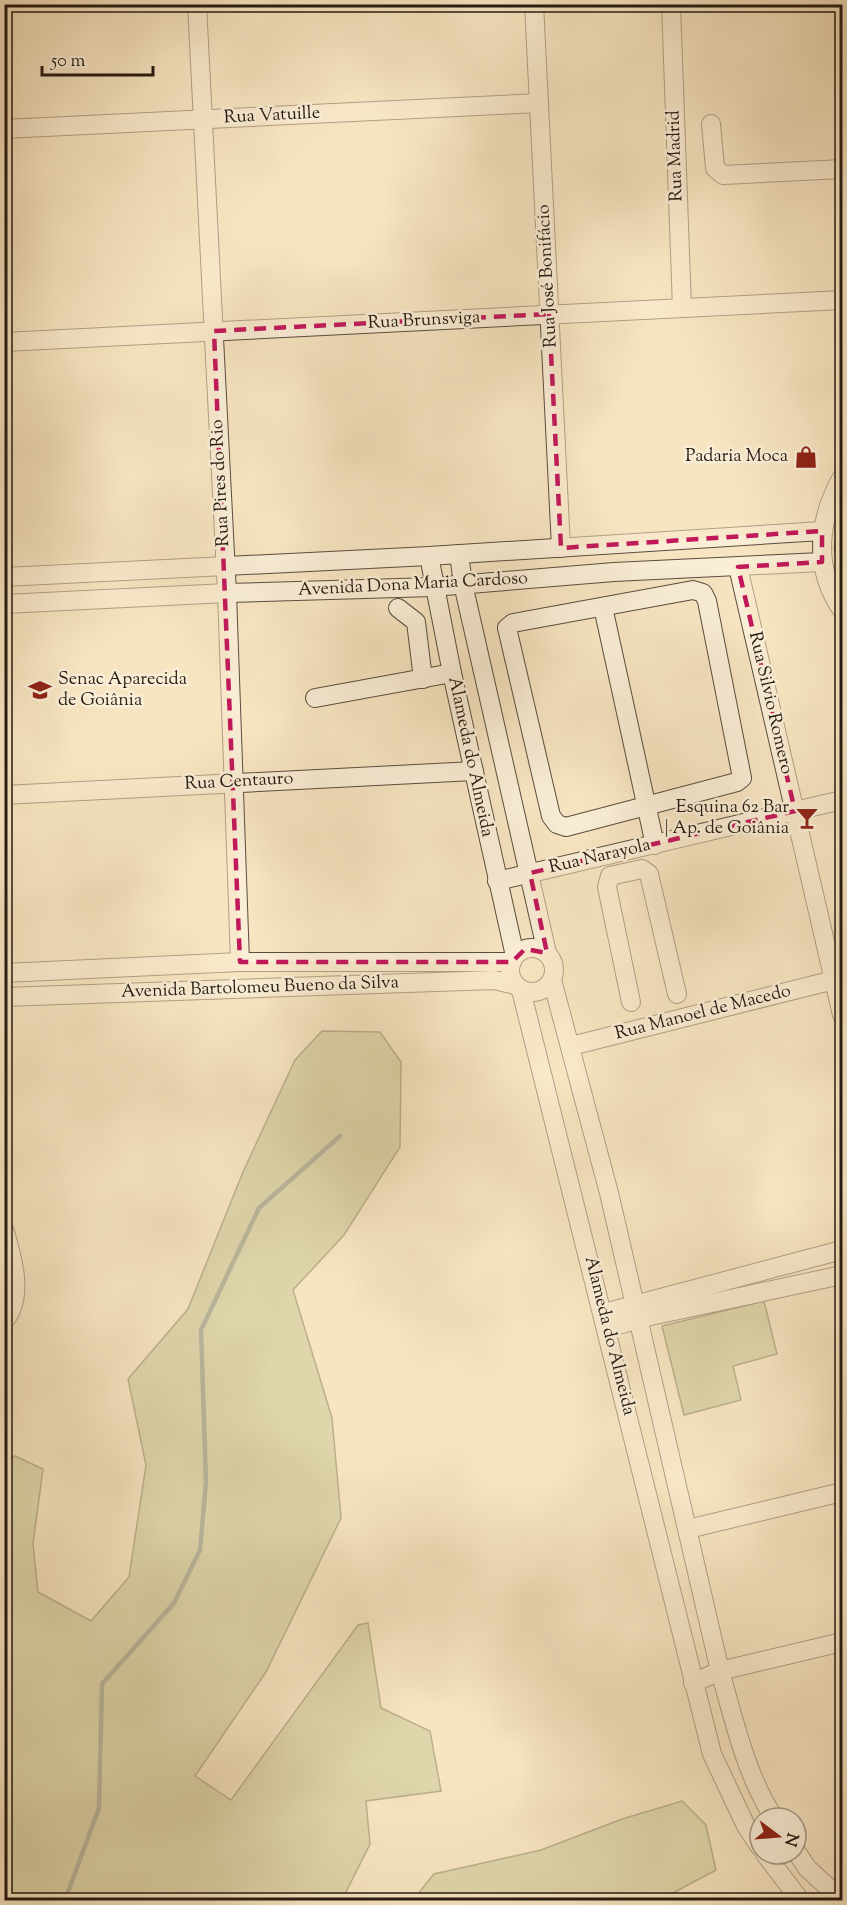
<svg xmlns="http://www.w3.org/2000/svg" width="847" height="1905" font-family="'Sorts Mill Goudy',serif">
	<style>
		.green { fill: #c2c390; stroke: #746e51; stroke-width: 1.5 }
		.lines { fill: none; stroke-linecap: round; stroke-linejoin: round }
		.stream { stroke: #6d7d72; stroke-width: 4.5 }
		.minor-casing { stroke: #5a4d3e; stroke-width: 20 }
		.minor { stroke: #faeed7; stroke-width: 18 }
		.marked { fill: none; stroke: #c2185b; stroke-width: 4.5; stroke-dasharray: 12 8; stroke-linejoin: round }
		.labels { text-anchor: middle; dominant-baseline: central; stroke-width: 5; stroke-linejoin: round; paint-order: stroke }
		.street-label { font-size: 18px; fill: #251a12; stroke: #faeed7 }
		.poi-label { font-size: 18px; fill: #251a12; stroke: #faeed7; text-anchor: end }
	</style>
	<rect width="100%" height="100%" fill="#f7e5c1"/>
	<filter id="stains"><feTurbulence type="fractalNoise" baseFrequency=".00333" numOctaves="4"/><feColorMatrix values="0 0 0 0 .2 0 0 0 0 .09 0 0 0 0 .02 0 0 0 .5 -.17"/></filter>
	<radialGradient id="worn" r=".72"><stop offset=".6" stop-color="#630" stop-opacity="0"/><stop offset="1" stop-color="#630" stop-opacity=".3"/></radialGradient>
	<g class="green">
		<path d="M842 507V585L834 547Z"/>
		<path d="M322 1031 380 1032 401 1062 400 1147 344 1235 293 1290 332 1418 341 1518 266 1672 195 1776 231 1800 358 1625 368 1623 381 1708 430 1731 441 1791 366 1801 370 1844 342 1900H5V1464L15 1456 43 1469 33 1544 38 1592 91 1621 129 1577 146 1465 128 1379 188 1309 243 1172 295 1060Z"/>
		<path d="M764 1301 777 1354 733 1366 741 1400 684 1415 662 1326Z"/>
		<path d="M682 1801 706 1825 716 1870 660 1900H524L516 1893 496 1900H413L434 1874 541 1850 622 1819Z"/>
	</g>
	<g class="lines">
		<path class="stream" d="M65 1900 99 1808 102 1684 174 1603 200 1550 206 1482 201 1330 259 1208 340 1136"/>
		<g class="minor-casing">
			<g id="minor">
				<path d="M197 4 227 593 240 962"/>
				<path d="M534 4 561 548"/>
				<path d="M671 4 682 308"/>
				<path d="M711 124 715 168 723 175 842 169"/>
				<path d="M4 129 539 103"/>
				<path d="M4 342 842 300"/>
				<path d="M842 477C818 520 813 568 842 610"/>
				<path d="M459 554 463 584 547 953"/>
				<path d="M429 556 452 673 515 956"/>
				<path d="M738 567 842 1015"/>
				<path d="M4 577 429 556 822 531"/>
				<path d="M693 590 703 593 707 601 742 778 737 782 566 827 557 824 551 816 507 628 513 623Z"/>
				<path d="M4 604 227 593 433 587 614 572 822 562"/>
				<path d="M603 607 655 845"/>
				<path d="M398 608 416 622 423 679"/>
				<path d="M315 698 452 673"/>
				<path d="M4 795 474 771"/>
				<path d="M497 881 842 800"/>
				<circle cx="532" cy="970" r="22"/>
				<path d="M4 973 240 962H512"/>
				<path d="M552 980 609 1193 720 1671C734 1720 746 1775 774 1818"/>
				<path d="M521 990 712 1754 746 1826 760 1847"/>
				<path d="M4 997 494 980 515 985"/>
				<path d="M631 1002 607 887 610 876 642 869 649 874 677 994"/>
				<path d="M571 1046 834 980"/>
				<path d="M4 1229C12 1255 25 1298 4 1321"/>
				<path d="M604 1313 842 1250"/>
				<path d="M608 1328 646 1317 842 1275"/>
				<path d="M688 1529 842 1492"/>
				<path d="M693 1683 720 1671 842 1642"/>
				<path d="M796 1851 807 1868 842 1900"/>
				<path d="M765 1854 800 1900"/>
			</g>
		</g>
		<use href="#minor" class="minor"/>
	</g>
	<path d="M0 0H847V1905H0ZM549 314 561 548 822 531V562L738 567 795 811 530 873 547 953 525 949 512 962H240L214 331Z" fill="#f7e5c1" fill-opacity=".55" fill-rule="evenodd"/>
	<path class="marked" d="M549 314 561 548 822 531V562L738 567 795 811 530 873 547 953 525 949 512 962H240L214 331Z"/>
	<defs>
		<g id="shop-bare" transform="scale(1.8)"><path d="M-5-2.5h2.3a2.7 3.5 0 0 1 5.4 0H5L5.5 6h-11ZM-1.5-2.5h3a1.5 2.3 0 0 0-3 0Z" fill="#8f2418" stroke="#faeed7" stroke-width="2.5" paint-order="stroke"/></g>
		<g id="university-bare" transform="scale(1.8)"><path d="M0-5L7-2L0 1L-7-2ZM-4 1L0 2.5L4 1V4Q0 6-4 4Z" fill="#8f2418" stroke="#faeed7" stroke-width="2.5" paint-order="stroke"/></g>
		<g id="bar-bare" transform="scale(1.8)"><path d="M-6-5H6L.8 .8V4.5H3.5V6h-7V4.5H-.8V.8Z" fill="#8f2418" stroke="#faeed7" stroke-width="2.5" paint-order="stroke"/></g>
	</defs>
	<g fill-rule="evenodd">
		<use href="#shop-bare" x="806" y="457"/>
		<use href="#university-bare" x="40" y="690"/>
		<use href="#bar-bare" x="807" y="818"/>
	</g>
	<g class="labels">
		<g class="street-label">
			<text transform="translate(272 116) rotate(-3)">Rua Vatuille</text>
			<text transform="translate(676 156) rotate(-92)">Rua Madrid</text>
			<text transform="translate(548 276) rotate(-93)">Rua José Bonifácio</text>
			<text transform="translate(424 321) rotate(-3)">Rua Brunsviga</text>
			<text transform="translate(221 483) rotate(-93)">Rua Pires do Rio</text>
			<text transform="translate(413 585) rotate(-3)">Avenida Dona Maria Cardoso</text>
			<text transform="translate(770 703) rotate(77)">Rua Silvio Romero</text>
			<text transform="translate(470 757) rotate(78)">Alameda do Almeida</text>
			<text transform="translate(239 782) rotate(-3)">Rua Centauro</text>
			<text transform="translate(600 857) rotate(-13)">Rua Narayola</text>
			<text transform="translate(260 988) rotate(-2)">Avenida Bartolomeu Bueno da Silva</text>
			<text transform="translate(703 1013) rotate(-14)">Rua Manoel de Macedo</text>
			<text transform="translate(609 1336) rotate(76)">Alameda do Almeida</text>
		</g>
		<g class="poi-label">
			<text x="788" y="457">Padaria Moca</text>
			<text x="58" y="680" text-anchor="start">Senac Aparecida<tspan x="58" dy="21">de Goiânia</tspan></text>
			<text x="789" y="808">Esquina 62 Bar<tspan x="789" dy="21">| Ap. de Goiânia</tspan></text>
		</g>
	</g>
	<rect width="847" height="1905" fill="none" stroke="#f7e5c1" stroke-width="24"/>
	<rect x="6" y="6" width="835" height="1893" fill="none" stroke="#251a12" stroke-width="3"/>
	<rect x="12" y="12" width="823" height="1881" fill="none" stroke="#251a12" stroke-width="1.5"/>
	<g transform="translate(778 1836) rotate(106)"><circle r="28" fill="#faeed7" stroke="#a59988" stroke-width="1.5"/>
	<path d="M0-4.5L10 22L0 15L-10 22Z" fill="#8f2418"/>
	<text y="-9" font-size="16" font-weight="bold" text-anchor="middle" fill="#251a12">N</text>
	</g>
	<path d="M42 66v9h111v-9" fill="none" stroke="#251a12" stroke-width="3"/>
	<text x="51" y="66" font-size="18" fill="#251a12" stroke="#faeed7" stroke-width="4.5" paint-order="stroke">50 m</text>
	<rect width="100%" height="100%" filter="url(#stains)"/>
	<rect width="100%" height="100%" fill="url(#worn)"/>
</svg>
